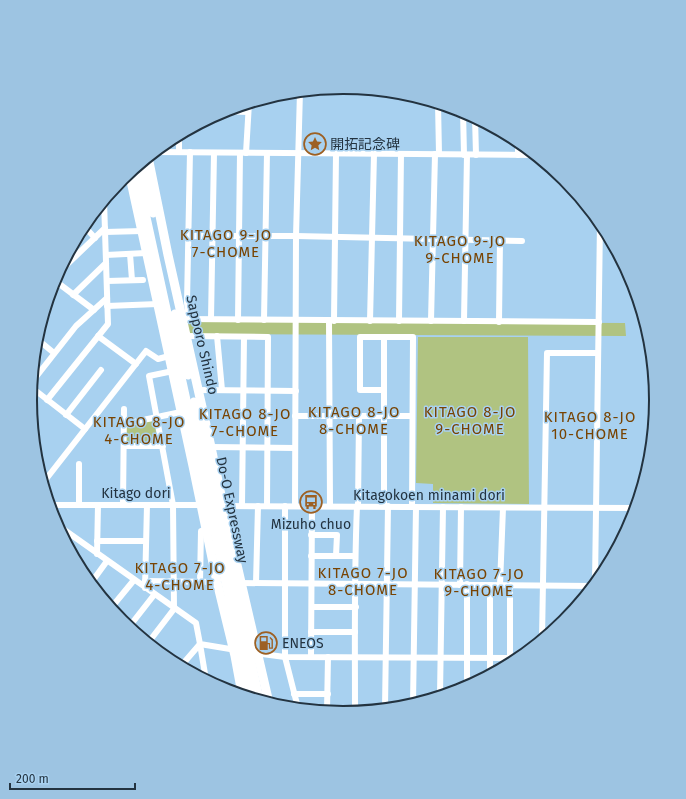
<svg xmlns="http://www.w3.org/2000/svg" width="686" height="799" font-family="'Fira Sans','Noto Sans JP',sans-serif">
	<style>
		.green { fill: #b0c381 }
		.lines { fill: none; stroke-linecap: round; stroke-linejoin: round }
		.river { stroke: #5da4d7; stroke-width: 8 }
		.minor { stroke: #fff; stroke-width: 6 }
		.highway { stroke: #fff; stroke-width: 9 }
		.labels { text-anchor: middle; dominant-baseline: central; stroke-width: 3; stroke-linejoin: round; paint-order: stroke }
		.poi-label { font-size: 14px; fill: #233340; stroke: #a8d1f0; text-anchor: start }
		.street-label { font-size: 14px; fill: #233340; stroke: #a8d1f0 }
		.neighbourhood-label { font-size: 15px; letter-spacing: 1px; fill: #784302; stroke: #a8d1f0 }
		.rim { fill: none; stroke: #233340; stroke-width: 2 }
	</style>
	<rect width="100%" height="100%" fill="#a8d1f0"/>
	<g class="green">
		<path d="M186 321 625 323 626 336 187 334Z"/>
		<path d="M418 337H528L529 504 433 503V484L416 483Z"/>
		<path d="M154 421 158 443 127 444 125 442V425Z"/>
	</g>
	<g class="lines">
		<path class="river" d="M653 433 654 376"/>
		<g class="minor">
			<path d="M438 103 439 154"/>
			<path d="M222 111 248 112"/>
			<path d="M463 111 464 155"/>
			<path d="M475 117 476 155"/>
			<path d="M179 134V152"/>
			<path d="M518 140V155"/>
			<path d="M153 152 536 155"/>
			<path d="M246 153 249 103"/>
			<path d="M83 225 95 238"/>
			<path d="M105 232 142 231"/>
			<path d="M188 236H296L522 241"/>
			<path d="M130 254 132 280"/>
			<path d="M106 255 146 253"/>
			<path d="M56 275 105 228"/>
			<path d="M54 280 94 310"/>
			<path d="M107 281 143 280"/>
			<path d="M73 295 106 263"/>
			<path d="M107 306 158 304"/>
			<path d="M182 319 599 322"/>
			<path d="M189 319 187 303 190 152"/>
			<path d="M211 319 214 153"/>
			<path d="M238 320 240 153"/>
			<path d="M264 320 267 153"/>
			<path d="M329 321 330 506"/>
			<path d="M334 321 336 154"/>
			<path d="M370 321 374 154"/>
			<path d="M399 321 401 154"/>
			<path d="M431 321 435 154"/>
			<path d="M464 321 467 155"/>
			<path d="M499 322 500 241"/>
			<path d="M98 336 136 364"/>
			<path d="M187 336 268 337 267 506"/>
			<path d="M217 336 222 390"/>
			<path d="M384 337V506"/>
			<path d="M36 341 37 339 54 353"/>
			<path d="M32 382 76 326 107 298"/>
			<path d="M31 387 85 429"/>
			<path d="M197 390 296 391"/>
			<path d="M384 390H360V337H413L412 507"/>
			<path d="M47 400 108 324 104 200"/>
			<path d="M66 415 101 370"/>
			<path d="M295 416H412"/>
			<path d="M124 424 181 412"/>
			<path d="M124 446H163"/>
			<path d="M211 447 295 448"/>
			<path d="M79 464V505"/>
			<path d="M43 483 146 351 158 359 169 356"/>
			<path d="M50 505H204"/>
			<path d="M123 505 124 409"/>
			<path d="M242 505 244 337"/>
			<path d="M221 506 636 508"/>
			<path d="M285 506V657L298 708"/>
			<path d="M295 506 296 236 300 91"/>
			<path d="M358 506 359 417"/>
			<path d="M56 524 196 623 200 644 236 650"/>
			<path d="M311 535H337L336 556"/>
			<path d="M97 541H146"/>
			<path d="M97 554 98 505"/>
			<path d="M311 556H355"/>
			<path d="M145 581 217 582"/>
			<path d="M200 582 201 531 207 530"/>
			<path d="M91 583 107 561"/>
			<path d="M241 583 593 586"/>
			<path d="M256 583 258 506"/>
			<path d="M595 583 600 222"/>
			<path d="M467 584V686"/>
			<path d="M460 585 461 507"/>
			<path d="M490 585V674"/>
			<path d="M500 585 503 508"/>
			<path d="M510 585V663"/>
			<path d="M145 588 147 505"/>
			<path d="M312 607H356"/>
			<path d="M111 608 134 580"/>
			<path d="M129 627 154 595"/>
			<path d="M311 632H355"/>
			<path d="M542 639 547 353H598"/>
			<path d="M148 643 174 609 173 505 149 376 173 371"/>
			<path d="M200 644 206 680"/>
			<path d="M254 653 285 657 519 658"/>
			<path d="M311 657 312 506"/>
			<path d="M181 666 200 644"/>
			<path d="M294 694H328"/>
			<path d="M440 695 443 507"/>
			<path d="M413 704 416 507"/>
			<path d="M385 708 388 506"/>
			<path d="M327 711 328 657"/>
			<path d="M355 711C355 643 354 575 357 506"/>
		</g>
		<g class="highway">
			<path d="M148 157 168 255 211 447 222 500 269 703"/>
			<path d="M142 162 153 213"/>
			<path d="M135 167 251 697"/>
			<path d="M129 172 193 466 217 582 235 656 242 694"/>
			<path d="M175 314 188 375"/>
			<path d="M194 402 259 699"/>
		</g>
	</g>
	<defs>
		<g id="sight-ring" transform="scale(1.15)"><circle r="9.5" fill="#a8d1f0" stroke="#9d6023" stroke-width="1.5"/><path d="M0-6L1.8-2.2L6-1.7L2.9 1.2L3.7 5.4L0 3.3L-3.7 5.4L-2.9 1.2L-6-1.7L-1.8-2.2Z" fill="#9d6023"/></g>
		<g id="bus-ring" transform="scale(1.15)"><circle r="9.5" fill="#a8d1f0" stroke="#9d6023" stroke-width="1.5"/><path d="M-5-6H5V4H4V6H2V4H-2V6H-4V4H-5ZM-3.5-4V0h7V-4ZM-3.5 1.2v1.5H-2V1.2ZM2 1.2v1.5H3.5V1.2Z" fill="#9d6023"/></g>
		<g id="fuel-ring" transform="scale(1.15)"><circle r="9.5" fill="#a8d1f0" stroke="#9d6023" stroke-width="1.5"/><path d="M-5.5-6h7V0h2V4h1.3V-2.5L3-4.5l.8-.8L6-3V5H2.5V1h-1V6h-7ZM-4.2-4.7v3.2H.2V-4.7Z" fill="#9d6023"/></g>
	</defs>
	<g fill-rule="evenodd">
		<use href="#sight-ring" x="315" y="144"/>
		<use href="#bus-ring" x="311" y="502"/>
		<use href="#fuel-ring" x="266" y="643"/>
	</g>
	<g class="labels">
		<g class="poi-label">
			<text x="330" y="144">開拓記念碑</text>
			<text x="311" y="524" text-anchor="middle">Mizuho chuo</text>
			<text x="282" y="643">ENEOS</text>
		</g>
		<g class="street-label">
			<text transform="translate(202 345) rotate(77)">Sapporo Shindo</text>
			<text x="136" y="493">Kitago dori</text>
			<text x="429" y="495">Kitagokoen minami dori</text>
			<text transform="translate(232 510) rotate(78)">Do-O Expressway</text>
		</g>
		<g class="neighbourhood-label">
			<text x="226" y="235">KITAGO 9-JO<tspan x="226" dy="17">7-CHOME</tspan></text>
			<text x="460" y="241">KITAGO 9-JO<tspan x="460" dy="17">9-CHOME</tspan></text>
			<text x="354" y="412">KITAGO 8-JO<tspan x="354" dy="17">8-CHOME</tspan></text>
			<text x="470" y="412">KITAGO 8-JO<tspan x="470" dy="17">9-CHOME</tspan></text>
			<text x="245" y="414">KITAGO 8-JO<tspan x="245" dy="17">7-CHOME</tspan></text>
			<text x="590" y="417">KITAGO 8-JO<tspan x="590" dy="17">10-CHOME</tspan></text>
			<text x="139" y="422">KITAGO 8-JO<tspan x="139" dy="17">4-CHOME</tspan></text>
			<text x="180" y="568">KITAGO 7-JO<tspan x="180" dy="17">4-CHOME</tspan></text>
			<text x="363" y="573">KITAGO 7-JO<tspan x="363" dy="17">8-CHOME</tspan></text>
			<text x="479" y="574">KITAGO 7-JO<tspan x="479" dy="17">9-CHOME</tspan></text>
		</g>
	</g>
	<path d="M0 0H686V799H0ZM37 400a306 306 0 1 1 612 0a306 306 0 1 1-612 0Z" fill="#9dc4e2" fill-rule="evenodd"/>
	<path class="rim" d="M37 400a306 306 0 1 1 612 0a306 306 0 1 1-612 0Z"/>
	<path d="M10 783v6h125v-6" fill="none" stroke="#233340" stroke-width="2"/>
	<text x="16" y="783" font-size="12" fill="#233340" stroke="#a8d1f0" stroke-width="3" paint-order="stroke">200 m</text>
</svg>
